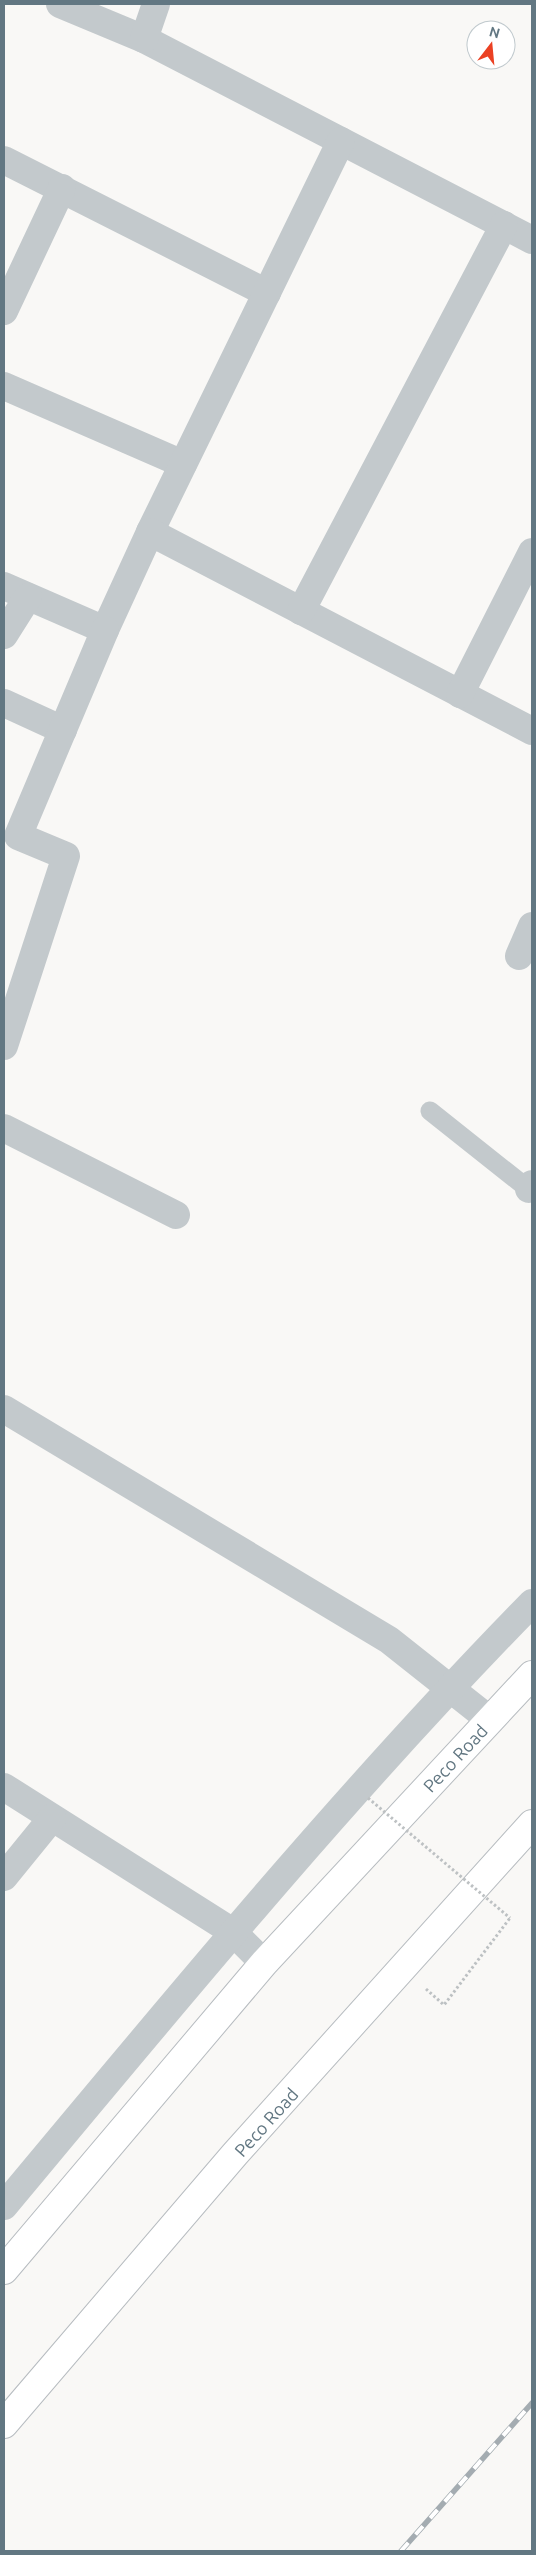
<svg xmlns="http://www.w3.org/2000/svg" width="536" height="2555" font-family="Ubuntu,sans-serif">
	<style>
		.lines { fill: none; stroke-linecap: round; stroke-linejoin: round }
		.primary-casing { stroke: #b7bcc0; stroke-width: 30 }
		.path { stroke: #bdc1c3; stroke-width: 3; stroke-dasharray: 2.5 2.5; stroke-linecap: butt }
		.lane { stroke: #c3c9cc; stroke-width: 19 }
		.street { stroke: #c3c9cc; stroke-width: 28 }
		.primary { stroke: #fff; stroke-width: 28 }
		.rail-casing { stroke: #a4acb1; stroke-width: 5.5 }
		.rail { stroke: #fff; stroke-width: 4; stroke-dasharray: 11; stroke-linecap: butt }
		.path-bridge { stroke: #bdc1c3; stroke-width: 3; stroke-dasharray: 2.5 2.5; stroke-linecap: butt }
		.labels { text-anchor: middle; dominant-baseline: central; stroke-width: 5; stroke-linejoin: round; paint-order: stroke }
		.street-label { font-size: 18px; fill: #627782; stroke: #fff }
	</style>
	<rect width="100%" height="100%" fill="#f9f8f6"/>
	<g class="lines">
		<g class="primary-casing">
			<g id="primary">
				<path d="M4 2270 264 1963 532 1675"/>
				<path d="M4 2424 235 2154 532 1824"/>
			</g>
		</g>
		<path class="path" d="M426 1989 444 2005 510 1918"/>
		<path class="lane" d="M430 1111 532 1192"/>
		<g class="street">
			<path d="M60 4 144 39 532 240"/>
			<path d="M144 39 156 4"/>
			<path d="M4 160 267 293"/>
			<path d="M4 311 62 188"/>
			<path d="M4 386 183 464"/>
			<path d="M150 532 341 141"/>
			<path d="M4 586 105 630 150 532 532 731"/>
			<path d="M301 611 504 225"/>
			<path d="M4 635 28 597"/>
			<path d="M460 694 532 552"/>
			<path d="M4 703 63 730"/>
			<path d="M519 956 532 926"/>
			<path d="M4 1046 66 856 18 836 105 630"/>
			<path d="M4 1128 176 1215"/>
			<path d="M529 1189 532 1184"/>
			<path d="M4 1409 389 1640 490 1720"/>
			<path d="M4 1787 233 1932 264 1963"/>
			<path d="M4 1877 52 1818"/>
			<path d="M4 2206C175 2001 345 1794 532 1603"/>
		</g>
		<use href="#primary" class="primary"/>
		<g class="rail-casing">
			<path id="rail" d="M401 2551 532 2403"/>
		</g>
		<use href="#rail" class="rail"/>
		<path class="path-bridge" d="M368 1798 510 1918"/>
	</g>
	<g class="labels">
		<g class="street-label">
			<text transform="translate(455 1758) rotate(-47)">Peco Road</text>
			<text transform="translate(266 2122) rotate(-48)">Peco Road</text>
		</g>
	</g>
	<rect width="536" height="2555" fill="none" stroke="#627782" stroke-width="10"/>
	<g transform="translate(491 45) rotate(16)"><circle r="24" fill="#ffffff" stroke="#c0c9cd"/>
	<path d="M0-4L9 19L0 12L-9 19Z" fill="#eb4123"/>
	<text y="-8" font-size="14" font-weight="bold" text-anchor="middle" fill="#627782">N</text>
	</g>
</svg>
